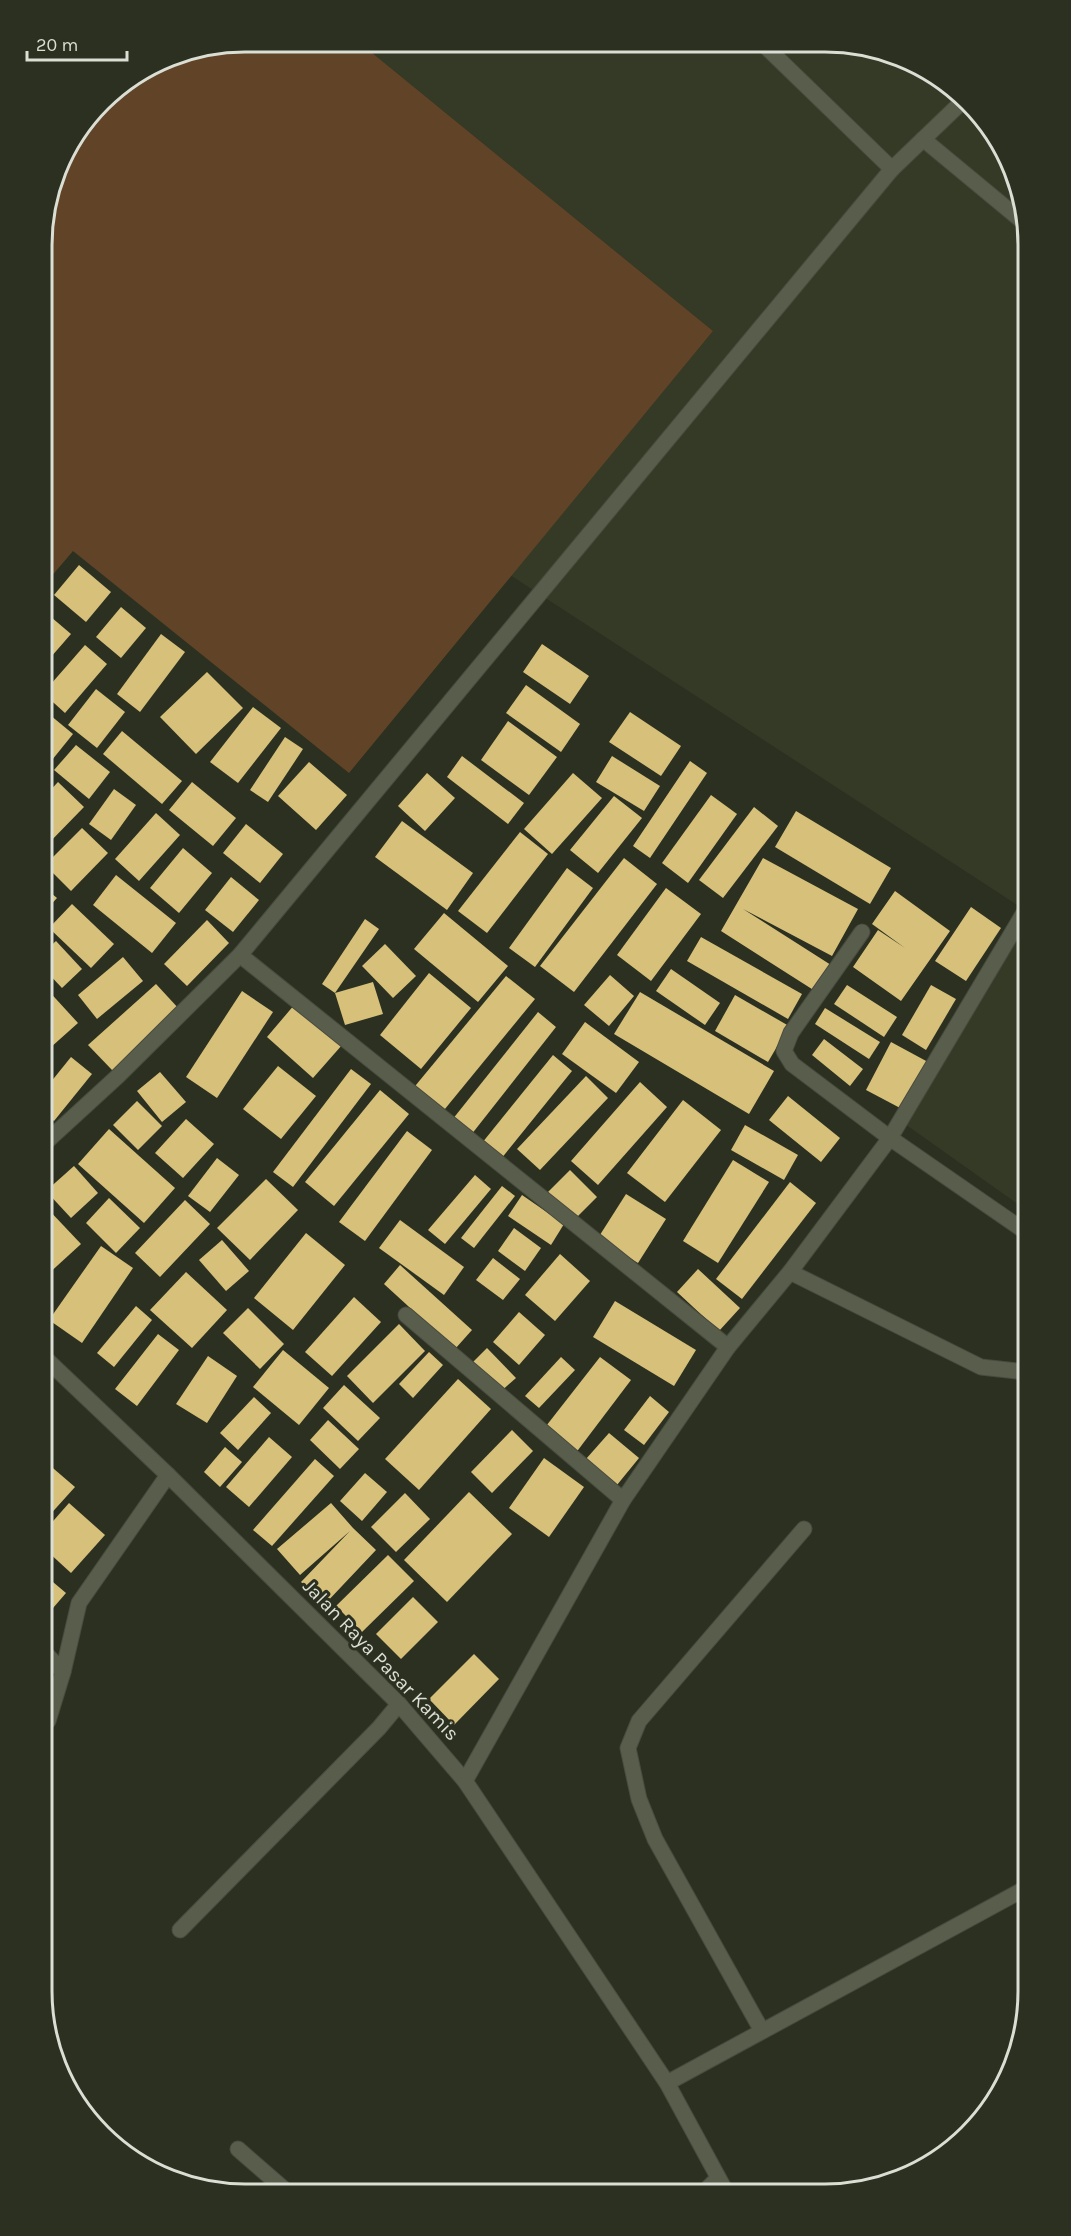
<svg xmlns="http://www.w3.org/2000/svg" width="1071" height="2236" font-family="Karla,sans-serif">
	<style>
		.built { fill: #343a25 }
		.green { fill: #614427 }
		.building { fill: #d7c07a }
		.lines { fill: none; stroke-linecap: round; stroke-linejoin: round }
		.lane-casing { stroke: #484b3e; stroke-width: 17 }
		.street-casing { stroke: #484b3e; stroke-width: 17 }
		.secondary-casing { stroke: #484b3e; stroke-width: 17 }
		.lane { stroke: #595e4c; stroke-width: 15 }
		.street { stroke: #595e4c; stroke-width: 15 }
		.secondary { stroke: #595e4c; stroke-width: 15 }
		.labels { text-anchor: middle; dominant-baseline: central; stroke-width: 6; stroke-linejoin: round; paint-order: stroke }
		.street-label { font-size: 20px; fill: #dbded4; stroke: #2b3020 }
		.rim { fill: none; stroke: #dbded4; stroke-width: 3 }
	</style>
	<rect width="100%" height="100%" fill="#2b3020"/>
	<g class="built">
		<path d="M360 43 865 46 960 93 1002 144 1022 193 1025 910 510 575 713 331Z"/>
		<path d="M1025 919 1026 1210 902 1122Z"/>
	</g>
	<path class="green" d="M246 42 360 43 713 331 349 773 73 551 44 585 42 232 63 155 111 93 168 57Z"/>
	<g class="building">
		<path d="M79 565 111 592 86 622 54 595Z"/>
		<path d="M121 607 146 628 121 658 96 637Z"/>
		<path d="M51 617 71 634 44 665V626Z"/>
		<path d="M161 634 185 652 140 712 117 694Z"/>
		<path d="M542 644 589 676 570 704 523 672Z"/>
		<path d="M85 645 107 664 65 713 44 694V692Z"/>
		<path d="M207 672 243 708 196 754 160 717Z"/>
		<path d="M526 685 580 724 561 752 506 713Z"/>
		<path d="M96 689 125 712 97 748 68 725Z"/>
		<path d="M253 707 281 728 238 783 210 762Z"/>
		<path d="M44 710 73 734 44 770Z"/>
		<path d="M630 712 681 746 661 776 609 742Z"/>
		<path d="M508 721 557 757 529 795 481 760Z"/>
		<path d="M122 731 182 781 162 804 103 754Z"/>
		<path d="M285 737 303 749 268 802 250 790Z"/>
		<path d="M76 745 110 772 89 799 54 770Z"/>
		<path d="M462 756 524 803 508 824 447 777Z"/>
		<path d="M612 756 660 786 644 811 596 782Z"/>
		<path d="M690 761 707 773 650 858 633 846Z"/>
		<path d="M309 762 347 795 316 830 278 796Z"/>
		<path d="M427 773 455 798 425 831 398 806Z"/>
		<path d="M573 773 602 798 552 854 524 829Z"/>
		<path d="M58 782 84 807 45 847V796Z"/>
		<path d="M192 782 236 818 213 846 169 810Z"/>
		<path d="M114 789 136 805 111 840 89 824Z"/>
		<path d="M711 795 737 814 688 883 662 863Z"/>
		<path d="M614 796 642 818 598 873 570 850Z"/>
		<path d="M754 807 778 826 723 898 699 880Z"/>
		<path d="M796 811 891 868 870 904 775 847Z"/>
		<path d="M156 813 180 835 139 881 115 859Z"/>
		<path d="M402 821 473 873 447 910 375 857Z"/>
		<path d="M246 824 283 854 260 883 223 853Z"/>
		<path d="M82 828 108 853 71 891 45 865Z"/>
		<path d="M520 832 548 854 487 933 458 911Z"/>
		<path d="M183 848 212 873 179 913 150 888Z"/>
		<path d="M624 858 657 884 574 992 540 966Z"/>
		<path d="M763 858 858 909 832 956 743 909 831 965 815 991 721 931Z"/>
		<path d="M567 868 593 888 535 967 509 948Z"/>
		<path d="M116 875 176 923 152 953 93 905Z"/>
		<path d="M231 877 259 900 233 932 205 910Z"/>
		<path d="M45 888 57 898 45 911Z"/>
		<path d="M666 888 701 914 651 981 617 955Z"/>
		<path d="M895 891 950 931 901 1001 853 967 878 930 905 948 872 924Z"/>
		<path d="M72 904 114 944 91 968 49 928Z"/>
		<path d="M971 907 1001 928 966 981 935 961Z"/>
		<path d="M444 913 508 966 478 1002 414 949Z"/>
		<path d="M365 919 379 929 335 993 322 984Z"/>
		<path d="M207 920 229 943 187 986 164 964Z"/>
		<path d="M701 937 802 994 788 1019 687 961Z"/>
		<path d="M56 941 82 969 62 988 45 970V951Z"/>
		<path d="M385 944 416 976 393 998 362 966Z"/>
		<path d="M123 957 143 981 97 1019 78 995Z"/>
		<path d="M671 969 720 1003 705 1025 656 991Z"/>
		<path d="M429 973 471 1008 421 1069 380 1035Z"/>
		<path d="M610 975 634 996 609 1026 584 1005Z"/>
		<path d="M506 976 535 999 440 1115 411 1091Z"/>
		<path d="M373 982 383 1014 345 1025 335 993Z"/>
		<path d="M156 984 180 1010 113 1071 88 1045Z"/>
		<path d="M847 985 897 1017 884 1037 834 1004Z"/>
		<path d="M931 985 956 999 926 1050 902 1035Z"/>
		<path d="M45 987 78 1023 50 1048 45 1043Z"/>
		<path d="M242 991 273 1012 217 1098 186 1077Z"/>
		<path d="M640 992 774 1071 749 1114 614 1034Z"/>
		<path d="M735 995 789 1026 768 1062 715 1031Z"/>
		<path d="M295 1004 342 1045 313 1078 267 1037Z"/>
		<path d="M825 1008 880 1042 869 1059 815 1024Z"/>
		<path d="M538 1012 556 1027 471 1135 452 1120Z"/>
		<path d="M585 1022 639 1062 616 1093 562 1054Z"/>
		<path d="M824 1039 863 1069 850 1086 812 1055Z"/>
		<path d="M891 1042 928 1062 902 1109 866 1090Z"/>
		<path d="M553 1055 572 1071 501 1159 482 1143Z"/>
		<path d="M71 1057 92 1074 54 1121 46 1114V1088Z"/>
		<path d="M278 1066 316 1096 281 1139 243 1109Z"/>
		<path d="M351 1069 371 1084 293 1187 273 1172Z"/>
		<path d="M160 1072 186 1102 162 1122 137 1091Z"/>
		<path d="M586 1076 608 1098 540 1170 517 1149Z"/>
		<path d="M640 1082 667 1107 598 1185 571 1161Z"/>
		<path d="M380 1090 409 1114 334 1206 305 1182Z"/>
		<path d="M788 1096 840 1138 821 1162 769 1120Z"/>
		<path d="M683 1100 721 1130 665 1202 627 1173Z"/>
		<path d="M137 1101 162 1126 138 1150 113 1125Z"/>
		<path d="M186 1119 214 1144 183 1178 155 1153Z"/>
		<path d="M745 1125 798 1155 784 1180 731 1150Z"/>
		<path d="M109 1129 175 1188 144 1223 78 1164Z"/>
		<path d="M407 1131 432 1150 365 1241 339 1222Z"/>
		<path d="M217 1158 239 1175 210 1212 188 1196Z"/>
		<path d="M733 1160 769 1182 718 1263 683 1241Z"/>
		<path d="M74 1166 98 1193 71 1218 46 1191Z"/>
		<path d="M570 1170 597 1197 575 1219 548 1192Z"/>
		<path d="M475 1175 491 1189 445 1244 428 1230Z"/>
		<path d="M266 1179 298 1210 250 1260 217 1228Z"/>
		<path d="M790 1182 816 1203 742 1299 716 1279Z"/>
		<path d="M502 1186 515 1196 474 1248 461 1238Z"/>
		<path d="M626 1194 666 1219 638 1263 598 1238Z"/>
		<path d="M522 1195 564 1224 551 1245 508 1216Z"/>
		<path d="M109 1198 140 1228 116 1253 86 1223Z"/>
		<path d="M185 1200 210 1224 160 1277 135 1253Z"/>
		<path d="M46 1207 81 1244 46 1276Z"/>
		<path d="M400 1220 464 1267 444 1295 379 1248Z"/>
		<path d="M514 1228 541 1248 525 1271 498 1251Z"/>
		<path d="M306 1233 345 1265 293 1330 254 1298Z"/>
		<path d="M222 1240 249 1271 226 1291 199 1260Z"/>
		<path d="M101 1246 133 1268 82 1343 49 1320Z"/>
		<path d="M560 1254 590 1281 555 1321 525 1295Z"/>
		<path d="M493 1258 520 1279 503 1300 476 1280Z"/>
		<path d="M400 1265 472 1330 455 1349 384 1284Z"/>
		<path d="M698 1269 740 1308 719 1331 677 1292Z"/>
		<path d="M186 1272 227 1310 192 1348 150 1310Z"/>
		<path d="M354 1297 381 1322 332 1376 305 1352Z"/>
		<path d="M615 1301 696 1350 674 1386 593 1337Z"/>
		<path d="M136 1306 152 1320 114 1367 97 1353Z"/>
		<path d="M248 1308 284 1344 260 1369 223 1333Z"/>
		<path d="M519 1312 545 1335 519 1365 493 1342Z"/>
		<path d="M399 1324 425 1351 373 1403 347 1376Z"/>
		<path d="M158 1334 179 1350 137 1406 115 1389Z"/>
		<path d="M487 1348 516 1378 499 1393 471 1364Z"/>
		<path d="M283 1350 329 1388 299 1425 253 1387Z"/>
		<path d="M429 1352 443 1365 413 1398 399 1384Z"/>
		<path d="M208 1356 237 1376 207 1423 176 1404Z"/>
		<path d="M561 1357 575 1370 539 1408 525 1396Z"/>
		<path d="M600 1357 631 1380 575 1454 543 1430Z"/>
		<path d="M458 1379 491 1409 419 1490 385 1459Z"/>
		<path d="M344 1385 380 1418 358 1441 323 1408Z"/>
		<path d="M650 1396 669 1412 644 1445 624 1430Z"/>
		<path d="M254 1397 271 1413 238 1450 220 1433Z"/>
		<path d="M328 1420 359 1449 340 1469 310 1440Z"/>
		<path d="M512 1430 533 1451 492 1493 471 1472Z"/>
		<path d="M609 1433 639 1458 617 1485 586 1459Z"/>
		<path d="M269 1437 292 1457 249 1507 226 1487Z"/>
		<path d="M225 1447 242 1462 220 1487 204 1472Z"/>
		<path d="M544 1458 584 1487 549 1537 509 1508Z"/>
		<path d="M315 1459 334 1476 272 1546 253 1530Z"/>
		<path d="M47 1463 75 1487 47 1518Z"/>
		<path d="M365 1473 387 1492 362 1521 340 1501Z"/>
		<path d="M469 1492 512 1534 447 1602 404 1560Z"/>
		<path d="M405 1493 430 1519 396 1552 371 1527Z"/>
		<path d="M69 1503 105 1535 71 1573 47 1551V1528Z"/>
		<path d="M331 1503 353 1528 376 1550 325 1604 301 1582 350 1531 300 1575 277 1549Z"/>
		<path d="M388 1555 414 1581 362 1632 336 1606Z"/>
		<path d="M47 1577 66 1593 47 1615Z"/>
		<path d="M413 1597 438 1622 401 1659 376 1634Z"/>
		<path d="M474 1654 499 1679 454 1725 429 1699Z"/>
	</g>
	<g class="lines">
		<g class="lane-casing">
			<g id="lane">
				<path d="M764 45 892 169"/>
				<path d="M890 1138 1025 911"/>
				<path d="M180 1930 379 1728 399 1704"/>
				<path d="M762 2031 655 1839 639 1799 628 1748 639 1721 804 1529"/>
				<path d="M667 2083 1028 1887"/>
				<path d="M238 2149 285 2190"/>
			</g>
		</g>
		<g class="street-casing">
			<g id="street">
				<path d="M923 139 1022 221"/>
				<path d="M862 932 791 1033 784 1051 792 1064 890 1138 1026 1232"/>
				<path d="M240 955 728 1347"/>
				<path d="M790 1272 981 1367 1017 1371 1026 1374"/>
				<path d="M406 1315 623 1500"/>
				<path d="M48 1656 63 1672"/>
				<path d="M48 1721 63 1672 79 1603 168 1475"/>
				<path d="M465 1781 623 1500 728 1347 790 1272 890 1138"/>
				<path d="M708 2188 718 2178"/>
			</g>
		</g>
		<g class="secondary-casing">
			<g id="secondary">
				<path d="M46 1142 118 1076 240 955 892 169 965 99"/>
				<path d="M47 1360 168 1475 399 1704 465 1781 667 2083 724 2188"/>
			</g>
		</g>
		<use href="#lane" class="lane"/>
		<use href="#street" class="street"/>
		<use href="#secondary" class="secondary"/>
	</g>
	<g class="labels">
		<g class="street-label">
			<text transform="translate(381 1660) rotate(46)">Jalan Raya Pasar Kamis</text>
		</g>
	</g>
	<path d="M0 0H1071V2236H0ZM245 52H825A193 193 0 0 1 1018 245V1991A193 193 0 0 1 825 2184H245A193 193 0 0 1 52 1991V245A193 193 0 0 1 245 52Z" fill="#2b3020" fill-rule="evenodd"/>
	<path class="rim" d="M245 52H825A193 193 0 0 1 1018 245V1991A193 193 0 0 1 825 2184H245A193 193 0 0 1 52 1991V245A193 193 0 0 1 245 52Z"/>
	<path d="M27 51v9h100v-9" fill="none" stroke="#dbded4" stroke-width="3"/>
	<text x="36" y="51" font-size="18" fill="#dbded4" stroke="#2b3020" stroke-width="4.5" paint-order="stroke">20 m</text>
</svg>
